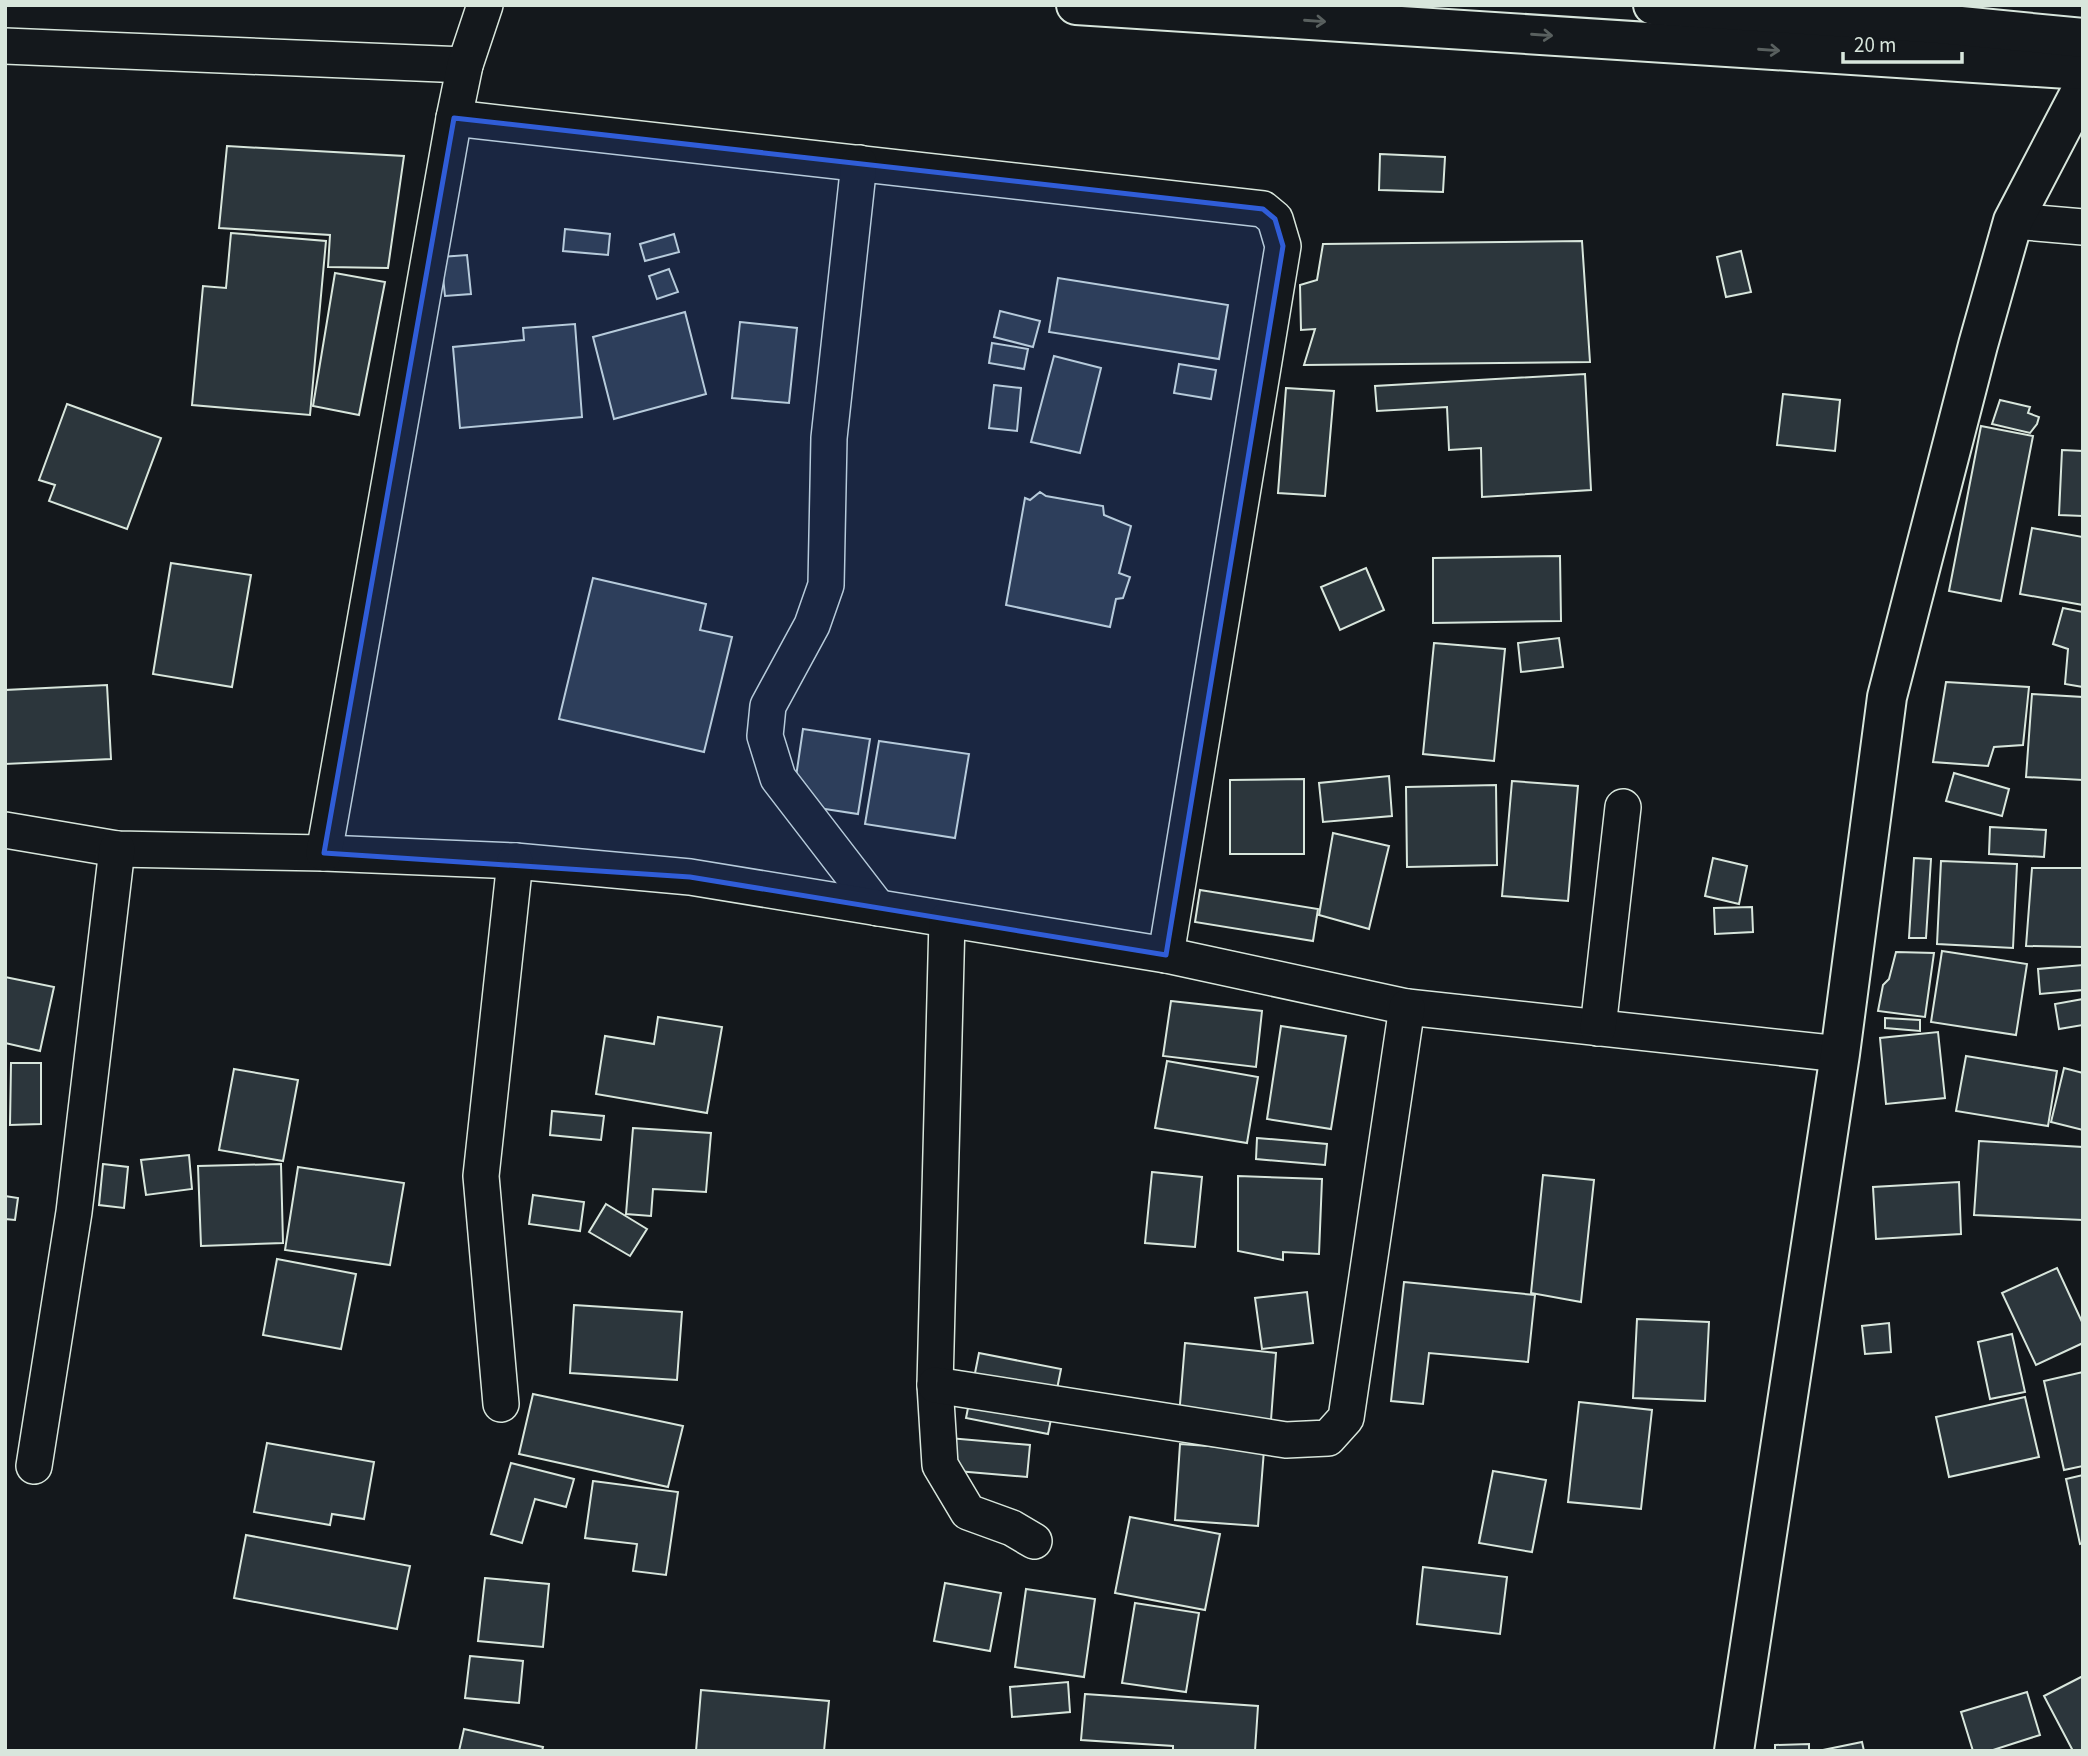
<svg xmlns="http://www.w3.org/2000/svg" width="2088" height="1756" font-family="'Source Sans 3',sans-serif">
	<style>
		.building { fill: #2c363c; stroke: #d8e6dc; stroke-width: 2 }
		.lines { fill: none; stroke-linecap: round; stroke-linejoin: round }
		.minor-casing { stroke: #d8e6dc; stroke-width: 38 }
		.tertiary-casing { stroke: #d8e6dc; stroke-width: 42 }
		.primary-casing { stroke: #d8e6dc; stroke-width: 42 }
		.minor { stroke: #14181c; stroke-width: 35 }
		.tertiary { stroke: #14181c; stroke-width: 38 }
		.primary { stroke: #14181c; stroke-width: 38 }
		.oneway { stroke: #59605f }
		.marked { fill: #305dd8; fill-opacity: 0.2; stroke: #305dd8; stroke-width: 5; stroke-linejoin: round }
	</style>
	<rect width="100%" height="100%" fill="#14181c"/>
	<g class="building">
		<path d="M227 146 404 156 388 268 328 267 330 235 219 228Z"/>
		<path d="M1380 154 1445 157 1443 192 1379 190Z"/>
		<path d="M565 229 610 234 608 255 563 251Z"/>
		<path d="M231 233 326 241 310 415 192 405 203 286 226 288Z"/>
		<path d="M674 234 679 252 645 261 640 244Z"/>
		<path d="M1582 241 1590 362 1304 365 1315 329 1301 330 1300 285 1317 280 1323 244Z"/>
		<path d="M1741 251 1751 292 1726 297 1717 257Z"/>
		<path d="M467 255 471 294 445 296 441 257Z"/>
		<path d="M669 269 678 292 657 299 649 276Z"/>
		<path d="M335 273 385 282 359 415 313 406Z"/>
		<path d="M1058 278 1228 305 1219 359 1049 332Z"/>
		<path d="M1000 311 1040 321 1033 347 994 337Z"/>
		<path d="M685 312 706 394 614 419 593 337Z"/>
		<path d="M740 322 797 328 789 403 732 398Z"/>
		<path d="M575 324 582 417 460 428 453 347 524 340 523 328Z"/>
		<path d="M992 343 1028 349 1024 369 989 363Z"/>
		<path d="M1054 356 1101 368 1080 453 1031 442Z"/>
		<path d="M1179 364 1216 370 1211 399 1174 393Z"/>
		<path d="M1585 374 1591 490 1482 497 1481 448 1449 450 1447 407 1377 411 1375 386Z"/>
		<path d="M994 385 1021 388 1017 431 989 428Z"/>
		<path d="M1286 388 1334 391 1325 496 1278 493Z"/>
		<path d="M1783 394 1840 400 1835 451 1777 445Z"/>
		<path d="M2000 400 2030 407 2028 413 2039 417 2037 424 2030 433 1992 424Z"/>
		<path d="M67 404 161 438 127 529 49 501 55 485 39 480Z"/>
		<path d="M1981 426 2033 436 2001 601 1949 591Z"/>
		<path d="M2062 450 2083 451V516L2059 515Z"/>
		<path d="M1040 492 1046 496 1103 506 1104 515 1131 526 1119 573 1130 577 1123 598 1116 599 1110 627 1006 605 1025 498 1030 500Z"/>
		<path d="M2032 528 2083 537V605L2020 594Z"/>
		<path d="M1560 556 1561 621 1433 623V558Z"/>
		<path d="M171 563 251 575 232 687 153 674Z"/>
		<path d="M1366 568 1384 610 1340 630 1321 587Z"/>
		<path d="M593 578 706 604 700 630 732 637 704 752 559 719Z"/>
		<path d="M2063 608 2083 612V687L2065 684 2068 649 2053 644Z"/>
		<path d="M1559 638 1563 667 1521 672 1518 643Z"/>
		<path d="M1434 643 1505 649 1494 761 1423 754Z"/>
		<path d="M1946 682 2029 687 2023 745 1994 747 1988 766 1933 762Z"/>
		<path d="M107 685 111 759 5 764V690Z"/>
		<path d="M2032 694 2083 697V780L2026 777Z"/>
		<path d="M803 729 870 739 858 814 792 804Z"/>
		<path d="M879 741 969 754 955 838 865 824Z"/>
		<path d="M1954 773 2009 789 2002 816 1946 801Z"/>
		<path d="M1389 776 1392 816 1323 822 1319 783Z"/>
		<path d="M1304 779V854H1230V780Z"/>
		<path d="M1512 781 1578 786 1568 901 1502 896Z"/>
		<path d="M1496 785 1497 865 1407 867 1406 787Z"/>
		<path d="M1990 827 2046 830 2044 857 1989 854Z"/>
		<path d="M1333 833 1389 846 1369 929 1319 915Z"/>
		<path d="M1713 858 1747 866 1739 904 1705 896Z"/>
		<path d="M1914 858 1931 859 1926 938H1909Z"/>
		<path d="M1941 861 2017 864 2013 948 1937 944Z"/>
		<path d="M2032 868H2083V947L2026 946Z"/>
		<path d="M1200 890 1318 909 1313 941 1195 922Z"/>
		<path d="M1752 907 1753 932 1715 934 1714 908Z"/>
		<path d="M1942 951 2027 964 2016 1035 1931 1022Z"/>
		<path d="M1896 952 1934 953 1925 1017 1878 1011 1883 985 1889 979Z"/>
		<path d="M2083 965V990L2040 994 2038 969Z"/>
		<path d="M5 977 54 987 40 1051 5 1043Z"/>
		<path d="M2083 999V1025L2059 1029 2055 1004Z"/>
		<path d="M1171 1001 1262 1011 1256 1067 1163 1056Z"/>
		<path d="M658 1017 722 1027 707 1113 596 1094 605 1036 654 1044Z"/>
		<path d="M1885 1018 1920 1020V1031L1885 1028Z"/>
		<path d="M1281 1026 1346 1036 1331 1129 1267 1119Z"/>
		<path d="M1938 1032 1945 1098 1886 1104 1880 1038Z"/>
		<path d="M1966 1056 2057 1071 2048 1126 1956 1111Z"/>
		<path d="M1167 1061 1258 1077 1247 1143 1155 1128Z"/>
		<path d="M11 1063H41V1124L10 1125Z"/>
		<path d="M2064 1068 2083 1073V1130L2051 1122Z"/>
		<path d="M234 1069 298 1080 283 1161 219 1150Z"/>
		<path d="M552 1111 604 1116 601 1140 550 1135Z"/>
		<path d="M633 1128 711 1133 706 1192 653 1189 651 1216 626 1214Z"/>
		<path d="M1257 1138 1327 1144 1325 1165 1256 1159Z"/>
		<path d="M1979 1141 2083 1147V1220L1974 1215Z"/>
		<path d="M189 1155 192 1189 146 1195 141 1160Z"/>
		<path d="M103 1164 128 1167 124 1208 99 1205Z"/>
		<path d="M281 1164 283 1243 201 1246 198 1166Z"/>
		<path d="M298 1167 404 1183 390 1265 285 1250Z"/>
		<path d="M1152 1172 1202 1177 1195 1247 1145 1243Z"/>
		<path d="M1543 1175 1594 1180 1581 1302 1531 1293Z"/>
		<path d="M1238 1176 1322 1179 1319 1254 1283 1252V1260L1238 1251Z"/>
		<path d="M1959 1182 1961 1234 1876 1239 1873 1187Z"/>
		<path d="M533 1195 584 1202 580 1231 529 1224Z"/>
		<path d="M5 1196 18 1198 15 1220 5 1219Z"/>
		<path d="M606 1204 647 1229 630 1256 589 1232Z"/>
		<path d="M277 1259 356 1274 341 1349 263 1335Z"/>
		<path d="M2057 1268 2083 1324V1343L2036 1365 2002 1293Z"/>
		<path d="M1404 1282 1535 1295 1528 1362 1429 1353 1423 1404 1391 1401Z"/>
		<path d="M1307 1292 1313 1343 1262 1349 1255 1298Z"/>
		<path d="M574 1305 682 1312 677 1380 570 1373Z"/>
		<path d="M1637 1319 1709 1322 1705 1401 1633 1398Z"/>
		<path d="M1889 1323 1891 1352 1865 1354 1862 1326Z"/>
		<path d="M2012 1334 2025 1392 1990 1399 1978 1342Z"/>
		<path d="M1185 1343 1276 1353 1271 1420 1179 1416Z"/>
		<path d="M979 1353 1061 1369 1048 1434 966 1418Z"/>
		<path d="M2083 1372V1466L2064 1470 2044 1381Z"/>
		<path d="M533 1394 683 1426 668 1487 519 1454Z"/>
		<path d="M2025 1397 2039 1457 1949 1477 1936 1417Z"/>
		<path d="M1579 1402 1652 1410 1641 1509 1568 1502Z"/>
		<path d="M937 1437 1030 1445 1027 1477 934 1469Z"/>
		<path d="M267 1443 374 1462 364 1519 332 1514 330 1525 254 1512Z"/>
		<path d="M1180 1444 1264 1450 1258 1526 1175 1520Z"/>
		<path d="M511 1463 574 1479 566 1507 535 1499 522 1543 491 1534Z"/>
		<path d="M1493 1471 1546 1480 1532 1552 1479 1543Z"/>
		<path d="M2083 1475V1543L2080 1544 2066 1479Z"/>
		<path d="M593 1481 678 1492 666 1575 633 1571 637 1544 585 1538Z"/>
		<path d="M1130 1517 1220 1534 1205 1610 1115 1593Z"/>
		<path d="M246 1535 410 1566 397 1629 234 1598Z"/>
		<path d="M1423 1567 1507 1577 1500 1634 1417 1624Z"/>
		<path d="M485 1578 549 1584 543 1647 478 1641Z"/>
		<path d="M945 1583 1001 1593 990 1651 934 1641Z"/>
		<path d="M1026 1589 1095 1599 1084 1677 1015 1667Z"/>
		<path d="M1135 1603 1199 1613 1186 1692 1122 1683Z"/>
		<path d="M470 1656 523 1661 519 1703 465 1698Z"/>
		<path d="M2083 1676V1751H2073L2044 1696Z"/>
		<path d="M1068 1682 1070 1712 1012 1717 1010 1687Z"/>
		<path d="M701 1690 829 1701 824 1751H696Z"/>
		<path d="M2027 1692 2040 1735 1990 1751H1973L1961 1712Z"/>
		<path d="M1085 1694 1258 1706 1255 1751H1173V1746L1081 1740Z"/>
		<path d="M464 1729 543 1747 542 1751H459Z"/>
		<path d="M1862 1742 1864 1751H1818Z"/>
		<path d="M1809 1744V1751H1775V1745Z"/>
	</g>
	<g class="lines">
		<g class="minor-casing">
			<g id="minor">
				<path d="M5 46 465 65"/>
				<path d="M454 118 1263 209 1275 219 1283 246 1166 955"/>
				<path d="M859 163 829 438 826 585 812 625 768 706 765 736 778 778 878 908"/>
				<path d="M2013 221 2083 227"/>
				<path d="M5 830 117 849 324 853 515 861 690 877 1166 955 1407 1007 1840 1054"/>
				<path d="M324 853 454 118 465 65 485 5"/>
				<path d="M947 920 935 1385 940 1465 968 1512 1012 1528 1034 1541"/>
				<path d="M1598 1028 1623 807"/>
				<path d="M935 1385 1286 1440 1328 1438 1346 1418 1407 1007"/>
				<path d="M501 1404 481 1176 515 861"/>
				<path d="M34 1466 74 1212 117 849"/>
			</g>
		</g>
		<g class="tertiary-casing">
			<path id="tertiary" d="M1734 1751 1840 1054 1887 697 1978 345 2013 221 2083 87"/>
		</g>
		<g class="primary-casing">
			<g id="primary">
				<path d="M1076 5 2083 70"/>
				<path d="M1653 5 1940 24 2083 38"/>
			</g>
		</g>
		<use href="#minor" class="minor"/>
		<use href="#tertiary" class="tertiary"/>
		<use href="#primary" class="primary"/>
	</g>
	<defs><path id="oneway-shaft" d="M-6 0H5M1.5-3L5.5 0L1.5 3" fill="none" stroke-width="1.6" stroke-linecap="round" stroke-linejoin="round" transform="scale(1.75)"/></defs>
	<g class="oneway">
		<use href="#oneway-shaft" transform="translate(1315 21) rotate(4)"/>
		<use href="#oneway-shaft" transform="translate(1542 35) rotate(4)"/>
		<use href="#oneway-shaft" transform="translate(1769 50) rotate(4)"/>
	</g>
	<path class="marked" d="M454 118 1263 209 1275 219 1283 246 1166 955 690 877 324 853Z"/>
	<rect width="2088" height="1756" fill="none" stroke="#d8e6dc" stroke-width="14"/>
	<path d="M1843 52v10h119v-10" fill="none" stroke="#d8e6dc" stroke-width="3.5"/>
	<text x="1854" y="52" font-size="21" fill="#d8e6dc" stroke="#14181c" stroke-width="5" paint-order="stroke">20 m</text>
</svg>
